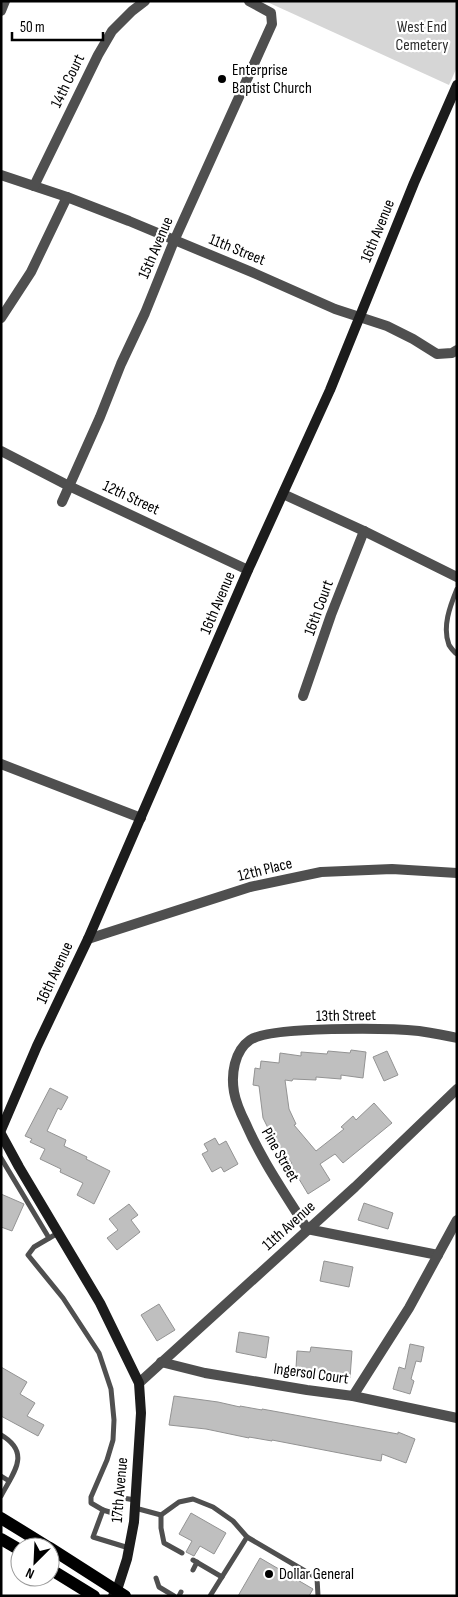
<svg xmlns="http://www.w3.org/2000/svg" width="458" height="1597" font-family="'Sofia Sans Condensed',sans-serif">
	<style>
		.green { fill: #d6d6d6 }
		.building { fill: #bfbfbf; stroke: #939393 }
		.lines { fill: none; stroke-linecap: round; stroke-linejoin: round }
		.lane { stroke: #4f4f4f; stroke-width: 5 }
		.street { stroke: #4f4f4f; stroke-width: 10 }
		.secondary { stroke: #1c1c1c; stroke-width: 10 }
		.primary { stroke: #000; stroke-width: 12 }
		.poi-dot { fill: #000; stroke: #fff; stroke-width: 2 }
		.labels { text-anchor: middle; dominant-baseline: central; stroke-width: 4.5; stroke-linejoin: round; paint-order: stroke }
		.park-label { font-size: 16px; fill: #2d2d2d; stroke: #fff }
		.poi-label { font-size: 16px; fill: #000; stroke: #fff; text-anchor: start }
		.street-label { font-size: 16px; fill: #000; stroke: #fff }
	</style>
	<rect width="100%" height="100%" fill="#fff"/>
	<path class="green" d="M265 1H457V67L449 85Z"/>
	<g class="building">
		<path d="M351 1050 366 1052 363 1078 341 1075V1079L316 1077V1080L293 1079 292 1081 285 1080 289 1109 296 1124 294 1125 316 1151 344 1129 341 1127 353 1116 356 1120 374 1103 392 1123 343 1163 335 1154 320 1164 330 1180 308 1194 290 1164 292 1163 277 1146 263 1118 259 1086 253 1085 255 1068 260 1069 261 1061 279 1063 280 1053 301 1056V1052L327 1054 328 1051 350 1053Z"/>
		<path d="M387 1051 398 1075 384 1081 373 1057Z"/>
		<path d="M50 1088 68 1097 61 1110 58 1108 47 1131 66 1140 64 1146 87 1157 86 1159 110 1171 94 1204 77 1195 83 1183 60 1172 61 1169 40 1159 45 1149 30 1142 32 1139 25 1136Z"/>
		<path d="M215 1138 219 1145 226 1141 238 1164 224 1172 221 1167 212 1172 202 1154 208 1151 204 1144Z"/>
		<path d="M1 1194 24 1204 12 1231 1 1227Z"/>
		<path d="M364 1203 393 1213 388 1229 358 1220Z"/>
		<path d="M129 1204 138 1215 131 1220 140 1232 117 1250 107 1238 118 1230 109 1219Z"/>
		<path d="M324 1261 353 1267 349 1287 320 1281Z"/>
		<path d="M159 1304 175 1330 157 1341 141 1315Z"/>
		<path d="M239 1332 269 1337 266 1358 236 1352Z"/>
		<path d="M410 1344 424 1347 421 1362 416 1361 411 1379 414 1381 410 1394 393 1389 399 1367 405 1369Z"/>
		<path d="M311 1347 352 1351 350 1378 329 1377V1374L304 1371V1369L296 1368 297 1351 310 1352Z"/>
		<path d="M1 1367 27 1382 20 1394 35 1403 27 1416 44 1425 38 1436 1 1416Z"/>
		<path d="M174 1396 218 1402 240 1407V1406L262 1410V1409L284 1413 398 1434V1432L415 1439 406 1463 382 1454 381 1461 272 1440V1441L249 1437V1438L206 1429 169 1425Z"/>
		<path d="M191 1513 226 1533 214 1554 200 1546 194 1556 186 1552 192 1541 179 1534Z"/>
		<path d="M260 1558 313 1589 309 1596H238Z"/>
	</g>
	<g class="lines">
		<g class="lane">
			<path d="M457 589C450 606 442 627 449 645 451 648 454 652 457 654"/>
			<path d="M1 1158 49 1238"/>
			<path d="M58 1233 34 1247 28 1255 63 1298 99 1353 111 1389 114 1420 113 1440 107 1460 91 1497V1503L103 1510"/>
			<path d="M1 1435C32 1453 13 1473 1 1496"/>
			<path d="M1 1476 9 1481"/>
			<path d="M135 1508 161 1515 179 1502 193 1499 213 1507 233 1521 247 1537"/>
			<path d="M161 1515V1528L164 1543 182 1553"/>
			<path d="M129 1548 93 1537 103 1510 119 1515 123 1498 135 1500"/>
			<path d="M193 1560 222 1577"/>
			<path d="M193 1570 197 1562"/>
			<path d="M156 1578 159 1587 174 1596"/>
			<path d="M179 1596 181 1592"/>
			<path d="M210 1596 247 1537 317 1578 318 1596"/>
		</g>
		<g class="street">
			<path d="M1 11 5 1"/>
			<path d="M1 175 67 197 129 221 256 274 335 309 387 326 413 339 437 354 452 353 457 350"/>
			<path d="M34 186 98 55 112 31 132 11 145 1"/>
			<path d="M1 318 31 272 67 197"/>
			<path d="M1 451 69 486 248 570"/>
			<path d="M283 494 364 531 457 577"/>
			<path d="M62 502 100 417 121 364 145 313 174 241 272 24 271 13 249 1"/>
			<path d="M303 696 331 615 364 531"/>
			<path d="M1 764 141 818"/>
			<path d="M88 939 250 887 321 872 392 869 457 873"/>
			<path d="M438 1255 307 1229C286 1195 262 1161 246 1124 241 1114 236 1104 234 1092 231 1075 234 1051 250 1040 271 1026 390 1028 419 1031 432 1033 444 1035 457 1038"/>
			<path d="M161 1362 205 1373 307 1390 353 1396 457 1418"/>
			<path d="M139 1383 355 1187 457 1089"/>
			<path d="M353 1396 409 1308 457 1220"/>
		</g>
		<g class="secondary">
			<path d="M1 1130 37 1046 88 939 248 570 330 390 414 183 457 85"/>
			<path d="M1 1134 19 1167 100 1303 139 1383 141 1413 134 1522 127 1559 117 1590 113 1596"/>
		</g>
		<g class="primary">
			<path d="M1 1518 48 1547"/>
			<path d="M1 1539 20 1550"/>
			<path d="M50 1548 125 1596"/>
			<path d="M50 1569 94 1596"/>
		</g>
	</g>
	<g class="poi-dot">
		<circle cx="222" cy="79" r="5"/>
		<circle cx="269" cy="1574" r="5"/>
	</g>
	<g class="labels">
		<g class="park-label">
			<text x="422" y="27">West End<tspan x="422" dy="18">Cemetery</tspan></text>
		</g>
		<g class="poi-label">
			<text x="232" y="70">Enterprise<tspan x="232" dy="18">Baptist Church</tspan></text>
			<text x="279" y="1574">Dollar General</text>
		</g>
		<g class="street-label">
			<text transform="translate(68 81) rotate(-64)">14th Court</text>
			<text transform="translate(378 231) rotate(-68)">16th Avenue</text>
			<text transform="translate(156 248) rotate(-67)">15th Avenue</text>
			<text transform="translate(237 250) rotate(22)">11th Street</text>
			<text transform="translate(131 498) rotate(25)">12th Street</text>
			<text transform="translate(218 603) rotate(-67)">16th Avenue</text>
			<text transform="translate(319 608) rotate(-70)">16th Court</text>
			<text transform="translate(265 870) rotate(-14)">12th Place</text>
			<text transform="translate(55 973) rotate(-65)">16th Avenue</text>
			<text transform="translate(346 1016) rotate(-1)">13th Street</text>
			<text transform="translate(280 1155) rotate(60)">Pine Street</text>
			<text transform="translate(289 1226) rotate(-42)">11th Avenue</text>
			<text transform="translate(311 1374) rotate(8)">Ingersol Court</text>
			<text transform="translate(120 1490) rotate(-85)">17th Avenue</text>
		</g>
	</g>
	<rect width="458" height="1597" fill="none" stroke="#000000" stroke-width="5"/>
	<g transform="translate(35 1562) rotate(204)"><circle r="24" fill="#ffffff" stroke="#999999"/>
	<path d="M0-4L9 19L0 12L-9 19Z" fill="#000000"/>
	<text y="-8" font-size="14" font-weight="bold" text-anchor="middle" fill="#000000">N</text>
	</g>
	<path d="M12 32v8h91v-8" fill="none" stroke="#000000" stroke-width="2.5"/>
	<text x="20" y="32" font-size="15" fill="#000000" stroke="#ffffff" stroke-width="4" paint-order="stroke">50 m</text>
</svg>
